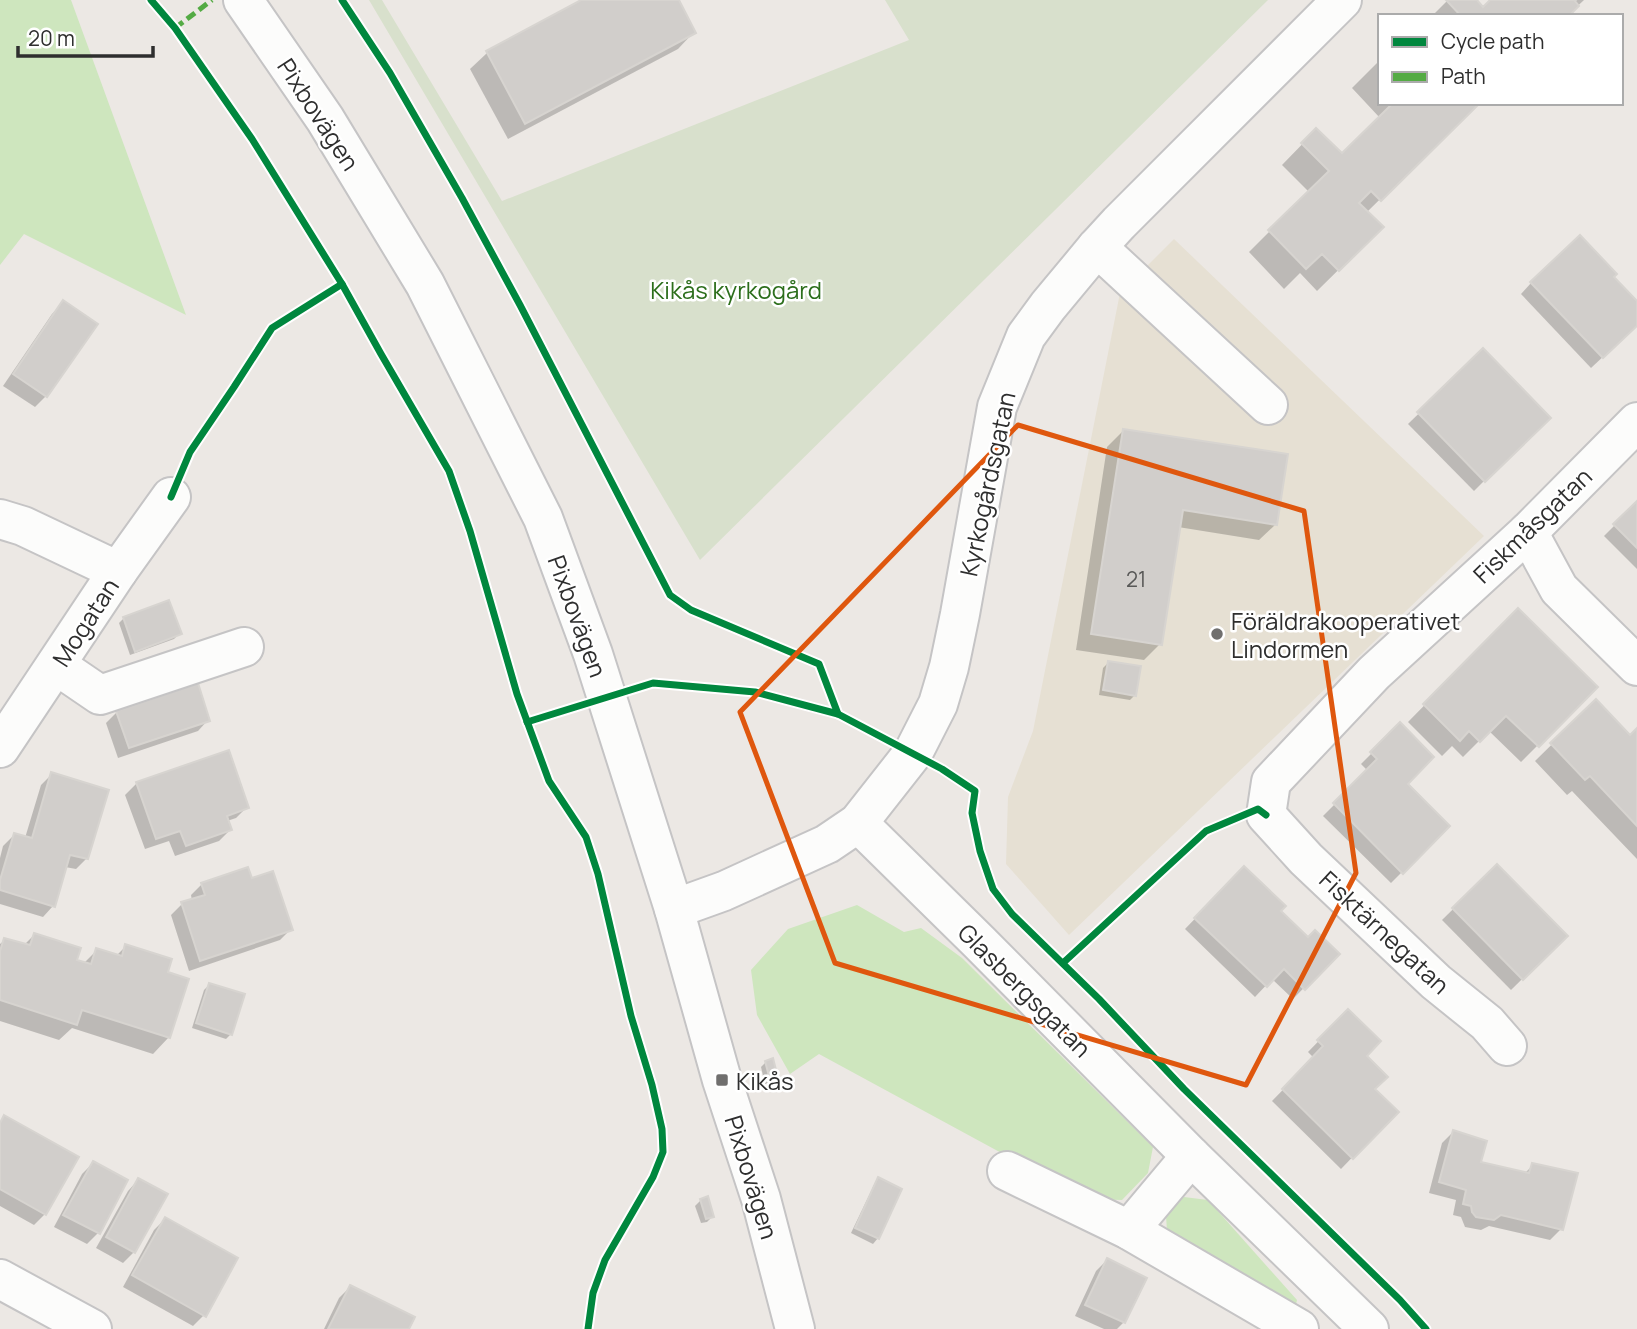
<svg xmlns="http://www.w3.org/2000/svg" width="1637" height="1329" font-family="Manrope,sans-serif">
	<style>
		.education { fill: #e6e0d3 }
		.green { fill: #cee6be }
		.cemetery { fill: #d8e0cc }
		.shadow { fill: #0003 }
		.building { fill: #d1cecb; stroke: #d7d4d0; stroke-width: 2 }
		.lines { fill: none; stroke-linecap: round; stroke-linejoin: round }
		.minor-casing { stroke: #c5c4c5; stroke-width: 42 }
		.minor { stroke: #fcfcfb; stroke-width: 38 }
		.quiet { stroke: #54ab44; stroke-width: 5; stroke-dasharray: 10 5; stroke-linecap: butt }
		.cycleway-casing { stroke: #fff; stroke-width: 11 }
		.cycleway { stroke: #00873e; stroke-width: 7 }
		.marked { fill: none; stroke: #df570e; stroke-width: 5; stroke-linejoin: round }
		.poi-dot { fill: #706f6e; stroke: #fff; stroke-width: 2.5 }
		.labels { text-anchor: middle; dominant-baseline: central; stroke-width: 5; stroke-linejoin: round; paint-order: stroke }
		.number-label { font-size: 21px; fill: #585857 }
		.street-label { font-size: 24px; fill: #2e2e2e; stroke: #fff }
		.park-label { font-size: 24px; fill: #2c6e1b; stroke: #fff }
		.poi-label { font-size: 24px; fill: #2e2e2e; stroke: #fff; text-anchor: start }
	</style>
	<rect width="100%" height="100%" fill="#ece8e4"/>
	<path class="education" d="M1174 239 1484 536 1069 935 1006 864 1008 797 1033 731 1120 293Z"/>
	<g class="green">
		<path d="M0 0H71L186 315 24 234 0 265Z"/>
		<path d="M857 905 904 932 921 928 962 958 1153 1147 1148 1173 1122 1200 1086 1199 819 1054 790 1074 757 1015 751 970 788 929Z"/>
		<path d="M1184 1197 1208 1200 1297 1300 1294 1313 1168 1245 1166 1216Z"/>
	</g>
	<path class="cemetery" d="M369 0H382L502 201 909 40 885 0H1268L700 560Z"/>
	<g class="shadow">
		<path d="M585 0H677L694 32 678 49 508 139 470 69 487 53Z"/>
		<path d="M1448 0H1474L1483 9 1493 0H1584L1567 16H1432Z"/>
		<path d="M1380 60V103H1478L1367 212 1382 227 1317 291 1300 273 1284 289 1249 252 1309 192 1282 165 1316 130 1342 156 1380 118 1352 88Z"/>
		<path d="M1531 283 1637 303V325L1591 368 1521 294Z"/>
		<path d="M63 303 46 396 35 407 3 386 52 314Z"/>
		<path d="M1483 351 1548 417 1474 491 1408 424Z"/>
		<path d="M1123 431 1276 524 1259 540 1178 527 1160 644 1144 660 1076 650 1107 447Z"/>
		<path d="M1637 503V569L1604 536Z"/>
		<path d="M1518 610 1596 687 1521 762 1489 731 1463 757 1452 746 1442 756 1408 722Z"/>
		<path d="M124 618 179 634 174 639 130 655 119 623Z"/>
		<path d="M1108 663 1135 695 1130 700 1099 695 1103 668Z"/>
		<path d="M1596 701 1630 737 1637 730V859L1572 791 1567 795 1535 761Z"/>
		<path d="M117 712 208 720 198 731 118 758 106 723Z"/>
		<path d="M1400 725 1405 784 1448 826 1391 883 1323 816 1368 771 1361 764Z"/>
		<path d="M228 752 247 807 236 818 227 821 230 830 219 841 175 856 169 841 145 849 125 795 136 784Z"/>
		<path d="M52 774 87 858 76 869 65 867 53 906 43 917 0 904V858L3 846 14 835 25 838 41 785Z"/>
		<path d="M1497 866 1566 936 1511 990 1442 920Z"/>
		<path d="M1244 868 1278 911 1308 939 1337 954 1293 999 1272 979 1255 997 1185 929Z"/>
		<path d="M251 880 291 929 280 940 189 971 171 915 182 904 192 901 191 895 202 884Z"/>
		<path d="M34 935 74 961 83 964 97 950 116 956 126 946 166 973 169 1037 153 1054 72 1028 59 1040 0 1021V944L5 940 24 945Z"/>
		<path d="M209 985 231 1034 226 1039 192 1028 204 990Z"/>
		<path d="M1348 1011 1364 1056 1373 1089 1396 1112 1341 1169 1272 1101 1314 1058 1308 1052Z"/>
		<path d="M766 1062 776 1077 771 1082 765 1084 761 1067Z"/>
		<path d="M5 1117 45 1214 34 1225 0 1206V1122Z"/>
		<path d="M1453 1132 1479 1164 1524 1174 1533 1165 1561 1229 1550 1240 1489 1226 1481 1230 1465 1227 1461 1217 1453 1215 1456 1200 1429 1193 1442 1143Z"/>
		<path d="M93 1163 98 1233 87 1244 54 1227 82 1174Z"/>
		<path d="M138 1180 134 1252 123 1263 96 1248 128 1191Z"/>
		<path d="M879 1180 900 1190 878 1238 873 1244 851 1233 874 1185Z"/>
		<path d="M707 1199 712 1217 707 1222 701 1223 695 1206 700 1201Z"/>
		<path d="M165 1219 204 1315 193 1326 123 1287 154 1230Z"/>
		<path d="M1107 1260 1124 1322 1117 1329H1104L1075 1316 1096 1271Z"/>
		<path d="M350 1287 407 1329H324L339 1298Z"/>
	</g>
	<g class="building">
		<path d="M581 0H679L696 33 525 124 486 51Z"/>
		<path d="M1446 0H1477L1483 7 1490 0H1576L1575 1 1579 6 1569 16H1461Z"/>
		<path d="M1393 103H1480L1381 201 1371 191 1359 203 1384 227 1339 271 1322 254 1306 269 1268 230 1329 171 1301 143 1316 128 1342 153Z"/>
		<path d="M1580 235 1617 274 1614 277 1637 301V326L1603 358 1530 282Z"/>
		<path d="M63 300 98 324 47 397 13 374Z"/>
		<path d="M1483 348 1551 418 1485 482 1417 412Z"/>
		<path d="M1123 429 1288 454 1277 525 1183 510 1162 645 1091 634Z"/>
		<path d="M1637 501V548L1613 524Z"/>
		<path d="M169 600 182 634 135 652 123 617Z"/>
		<path d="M1518 608 1598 687 1539 747 1506 716 1480 742 1469 731 1460 741 1423 704Z"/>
		<path d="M1108 661 1141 666 1136 696 1103 690Z"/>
		<path d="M198 683 210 721 129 748 116 711Z"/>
		<path d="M1596 699 1630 735 1637 728V826L1590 776 1585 780 1550 743Z"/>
		<path d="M1400 722 1434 757 1408 784 1450 826 1403 874 1333 803 1377 759 1370 752Z"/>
		<path d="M229 750 249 808 227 816 232 830 186 846 180 831 156 839 136 782Z"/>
		<path d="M51 772 109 790 88 859 70 855 55 907 0 890V880L14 833 32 838Z"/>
		<path d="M1497 864 1568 936 1523 980 1452 908Z"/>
		<path d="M1244 866 1286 906 1281 911 1308 937 1315 930 1340 954 1305 990 1284 969 1267 987 1194 918Z"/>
		<path d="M248 867 252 878 273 871 293 930 200 961 181 902 205 895 201 883Z"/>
		<path d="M34 933 81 948 77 960 91 964 96 948 122 956 125 944 172 959 168 972 189 979 170 1038 82 1010 77 1025 0 1000V951L4 938 30 945Z"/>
		<path d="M209 983 245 994 232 1035 196 1023Z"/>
		<path d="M1348 1009 1381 1041 1367 1056 1388 1077 1375 1089 1399 1112 1353 1159 1282 1089 1323 1046 1317 1040Z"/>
		<path d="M773 1058 778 1078 770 1080 765 1061Z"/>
		<path d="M4 1115 79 1157 46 1215 0 1189V1123Z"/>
		<path d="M1453 1130 1487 1141 1481 1162 1529 1173 1532 1163 1578 1173 1563 1230 1501 1215 1494 1220 1476 1217 1472 1212 1471 1206 1463 1204 1466 1190 1439 1182Z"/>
		<path d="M93 1161 128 1180 100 1234 63 1215Z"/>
		<path d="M878 1177 902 1189 879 1239 855 1228Z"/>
		<path d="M138 1178 168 1194 135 1253 106 1237Z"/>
		<path d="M708 1196 714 1217 706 1219 700 1199Z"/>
		<path d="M165 1217 238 1258 206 1317 132 1275Z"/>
		<path d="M1107 1258 1147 1278 1125 1323 1085 1305Z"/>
		<path d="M350 1285 415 1317 409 1329H328Z"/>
	</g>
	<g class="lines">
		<g class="minor-casing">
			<g id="minor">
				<path d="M243 0 325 119 425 284 543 518 593 654 674 909 722 1080 761 1199 795 1329"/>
				<path d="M1097 247 1268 405"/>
				<path d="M0 519 23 526 118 571"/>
				<path d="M1528 532 1559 589 1637 666"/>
				<path d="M56 665 100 695 244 647"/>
				<path d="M0 748 118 571 171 497"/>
				<path d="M858 823 979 942 1191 1156 1369 1329"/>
				<path d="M674 909 724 891 827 844 858 823 913 753 938 704 949 667 960 614 997 407 1026 336 1048 306 1097 247 1119 223 1342 0"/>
				<path d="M1507 1046 1487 1023 1436 982 1306 859 1266 815 1271 782 1374 673 1528 532 1637 422"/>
				<path d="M1007 1171 1129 1230 1299 1329"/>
				<path d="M1129 1230 1191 1156"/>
				<path d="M0 1279 92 1329"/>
			</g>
		</g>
		<use href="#minor" class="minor"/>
		<path class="quiet" d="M175 28 212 0"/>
		<g class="cycleway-casing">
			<g id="cycleway">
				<path d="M151 0 175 28 252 139 342 284 381 354 449 471 470 531 517 694 549 781 586 837 598 874 631 1016 652 1085 662 1129 663 1152 653 1177 605 1260 593 1293 588 1329"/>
				<path d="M342 0 390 73 462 198 520 305 670 595 691 610 819 664 838 714"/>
				<path d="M171 497 190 452 234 387 272 328 342 284"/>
				<path d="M527 722 653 683 755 692 838 714 942 769 975 791 972 813 980 851 993 889 1012 914 1099 999 1184 1089 1400 1300 1426 1329"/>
				<path d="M1063 963 1206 831 1258 809 1266 815"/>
			</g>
		</g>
		<use href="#cycleway" class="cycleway"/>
	</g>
	<path class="marked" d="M1018 425 1304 511 1356 873 1246 1085 835 963 740 712Z"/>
	<g class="poi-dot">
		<circle cx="1217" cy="634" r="7"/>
		<rect x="715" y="1073" width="14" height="14" rx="3.5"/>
	</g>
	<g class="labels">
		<g class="number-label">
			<text x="1136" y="579">21</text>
		</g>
		<g class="street-label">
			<text transform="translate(319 114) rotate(57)">Pixbovägen</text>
			<text transform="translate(987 484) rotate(-78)">Kyrkogårdsgatan</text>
			<text transform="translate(1532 525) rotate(-44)">Fiskmåsgatan</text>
			<text transform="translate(578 616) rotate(70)">Pixbovägen</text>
			<text transform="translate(85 622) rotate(-57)">Mogatan</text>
			<text transform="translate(1385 932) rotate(43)">Fisktärnegatan</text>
			<text transform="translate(1025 990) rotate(45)">Glasbergsgatan</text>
			<text transform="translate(752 1177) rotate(73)">Pixbovägen</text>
		</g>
		<g class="park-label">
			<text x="736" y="289">Kikås kyrkogård</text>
		</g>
		<g class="poi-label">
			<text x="1231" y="620">Föräldrakooperativet<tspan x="1231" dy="28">Lindormen</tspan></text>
			<text x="736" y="1080">Kikås</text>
		</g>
	</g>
	<rect x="1378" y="14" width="245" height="91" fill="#ffffff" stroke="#ababab" stroke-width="2"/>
	<rect x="1392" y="37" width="35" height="10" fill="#00873e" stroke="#ababab" stroke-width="2"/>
	<text x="1441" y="49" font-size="21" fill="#2e2e2e">Cycle path</text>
	<rect x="1392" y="72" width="35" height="10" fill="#54ab44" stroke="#ababab" stroke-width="2"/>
	<text x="1441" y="84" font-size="21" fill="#2e2e2e">Path</text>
	<path d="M18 46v10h135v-10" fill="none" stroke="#2e2e2e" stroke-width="3.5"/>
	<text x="28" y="46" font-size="21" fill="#2e2e2e" stroke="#ffffff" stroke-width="5" paint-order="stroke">20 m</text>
</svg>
